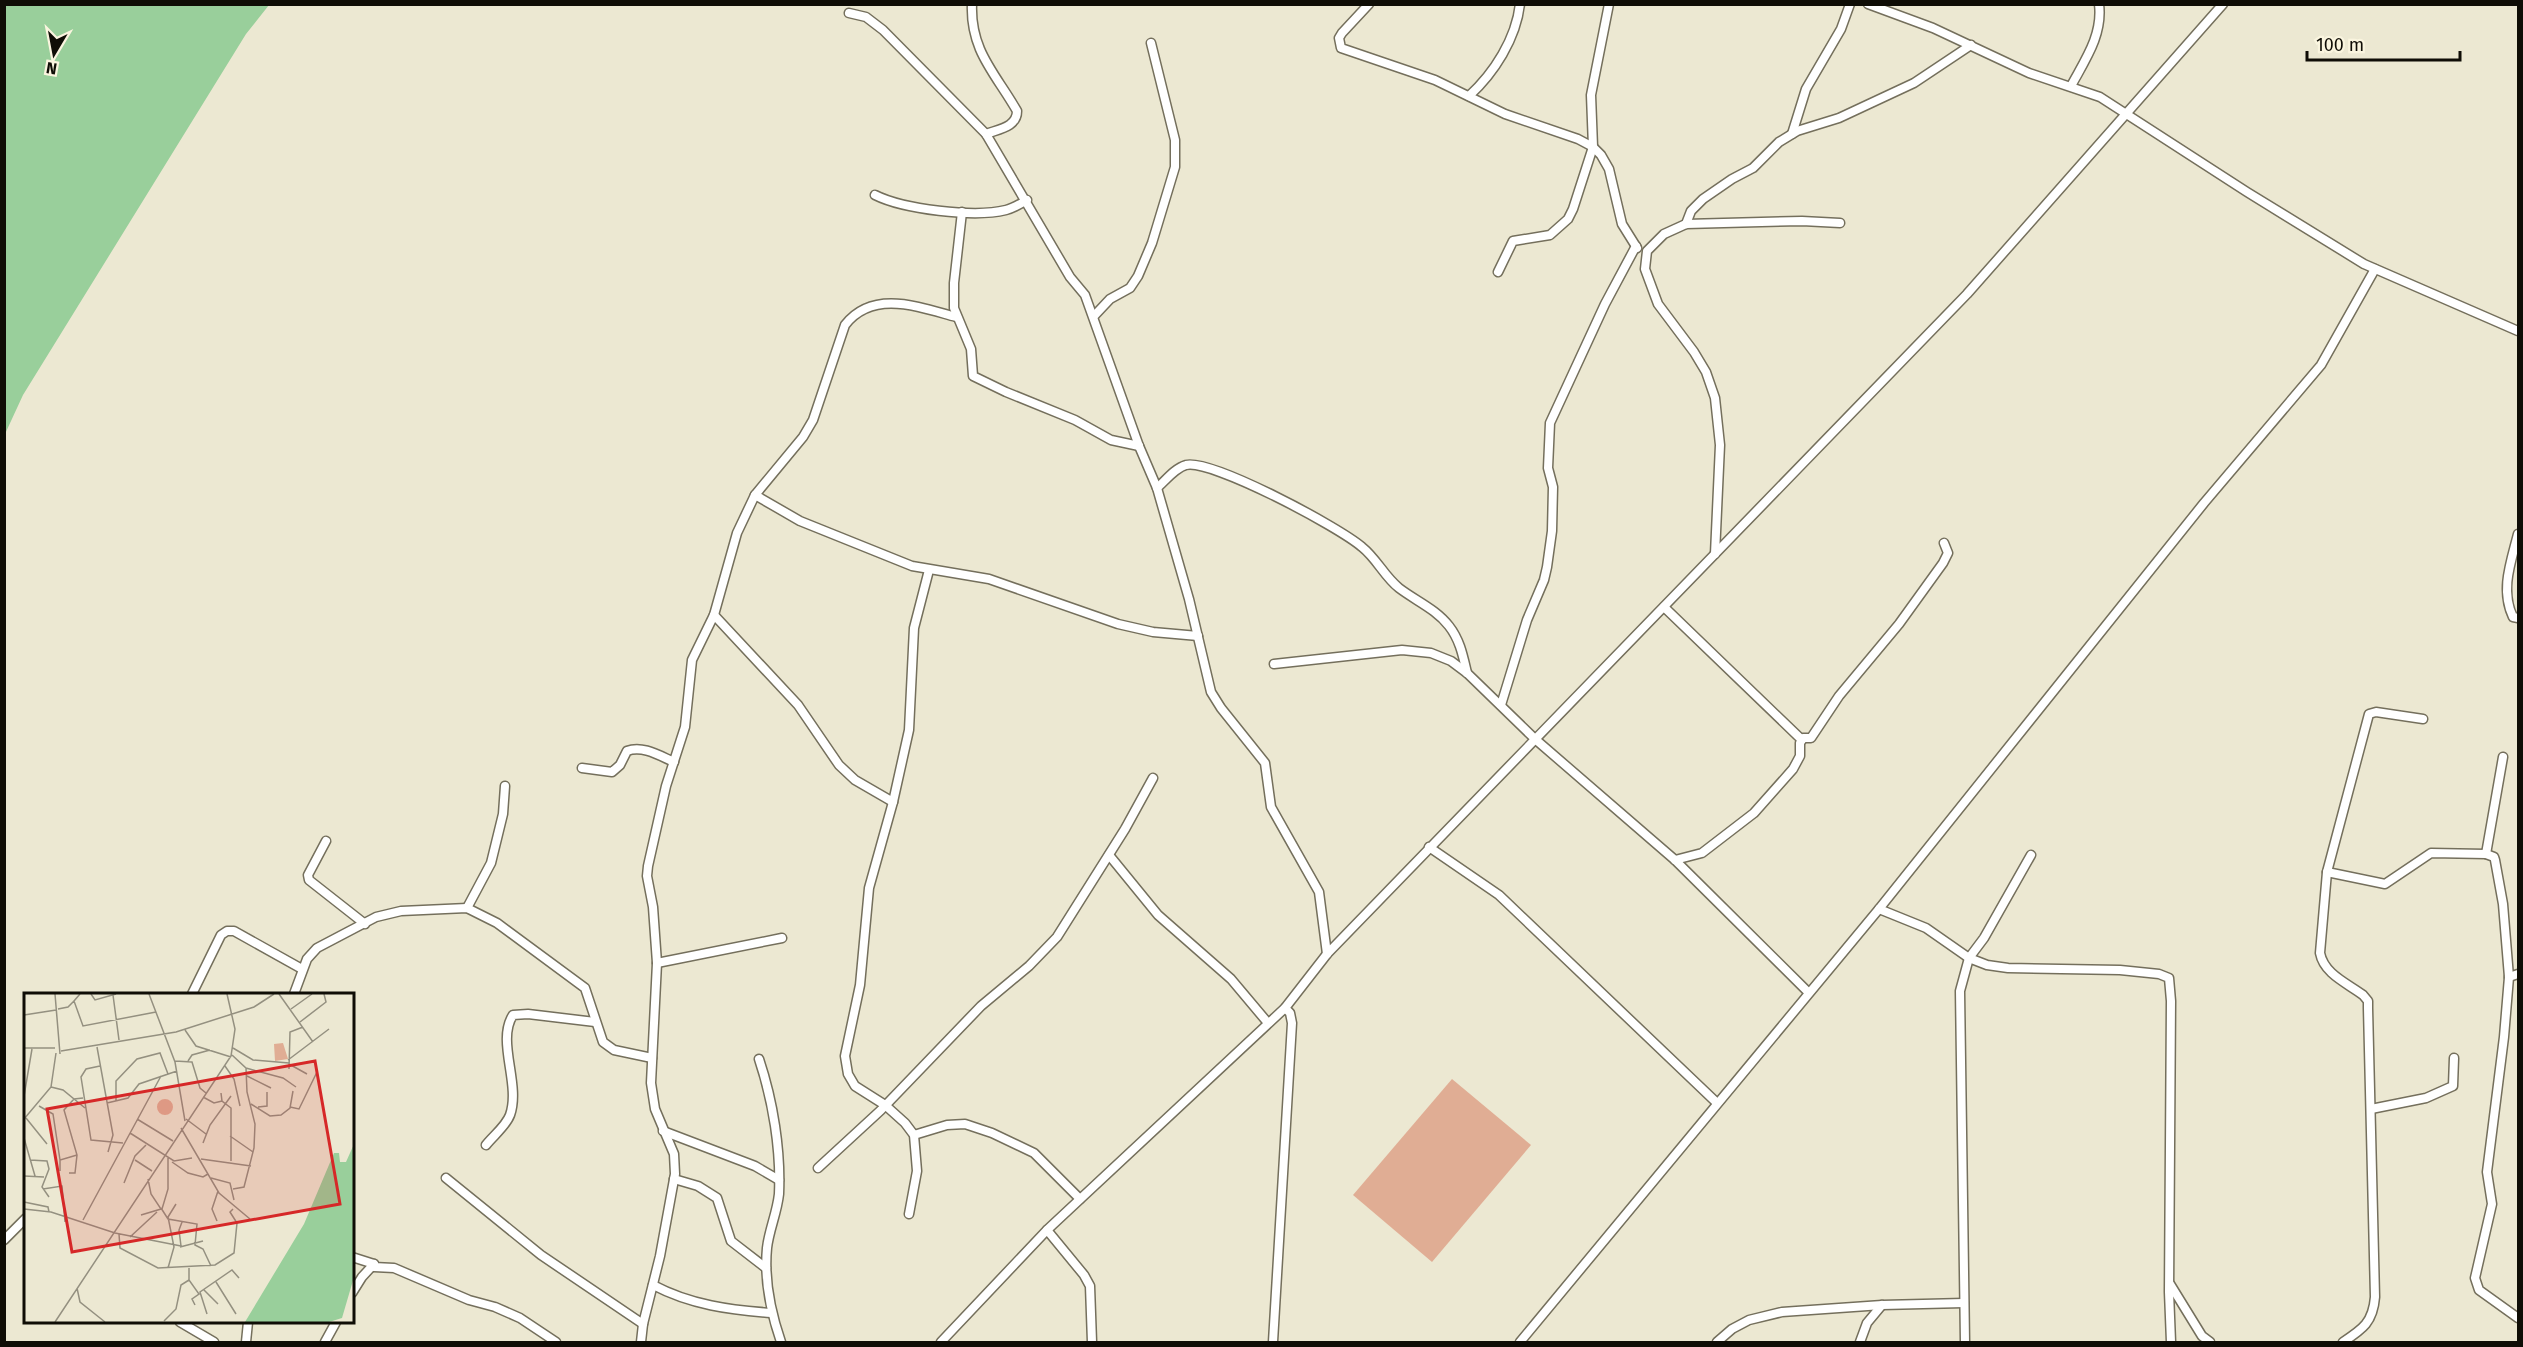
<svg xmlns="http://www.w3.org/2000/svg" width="2523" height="1347" font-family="'Fira Sans',sans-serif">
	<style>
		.green { fill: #e0ad94 }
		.water { fill: #99cf9b }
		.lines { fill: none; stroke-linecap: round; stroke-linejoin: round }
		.minor-casing { stroke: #746f5c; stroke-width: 11 }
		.minor { stroke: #fff; stroke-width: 8 }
		.inset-road { fill: none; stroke: #949080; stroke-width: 1.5 }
		.view { fill: #d62828; fill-opacity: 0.15; stroke: #d62828; stroke-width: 3 }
		.inset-edge { fill: none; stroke: #0f0d06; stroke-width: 3 }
	</style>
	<rect width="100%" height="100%" fill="#ece8d2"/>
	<path class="green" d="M1452 1079 1531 1145 1432 1262 1353 1195Z"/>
	<path class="water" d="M5 4 269 5 246 34 23 395 5 434Z"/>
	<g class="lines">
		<g class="minor-casing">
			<g id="minor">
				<path d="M972 4C970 51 996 74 1017 111 1017 127 999 129 986 134"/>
				<path d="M1369 4 1342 33 1339 38 1341 48 1435 80 1505 114 1578 139 1593 147 1601 155 1609 169 1622 224 1637 248"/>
				<path d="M1868 4 1933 28 2029 73 2100 97 2247 192 2364 264 2518 331"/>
				<path d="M849 13 866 17 883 30 986 134 1070 277 1085 295 1139 446 1157 488 1189 599 1211 692 1221 708 1265 763 1271 807 1319 892 1327 954"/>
				<path d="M2071 86C2085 60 2103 35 2099 4"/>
				<path d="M1469 96C1494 73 1516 39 1520 4"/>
				<path d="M1792 134 1806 89 1841 29 1850 4"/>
				<path d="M875 195C903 209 974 218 1006 210 1014 208 1020 204 1027 200"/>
				<path d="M962 212 954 283V308L971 349 973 376 1006 392 1075 420 1111 440 1139 446"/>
				<path d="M1686 224 1691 211 1703 199 1732 179 1753 168 1779 142 1797 131 1839 118 1914 83 1971 45"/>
				<path d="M1498 272 1513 241 1550 235 1568 219 1573 209 1593 147 1591 95 1609 4"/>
				<path d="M1094 316 1110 299 1130 288 1138 276 1152 243 1175 167V140L1151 43"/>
				<path d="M1157 488C1165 481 1175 468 1186 465 1212 459 1339 527 1362 547 1377 559 1384 576 1399 588 1416 601 1436 609 1449 626 1460 640 1463 656 1467 673"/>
				<path d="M755 495 800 521 912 566 989 579 1118 624 1153 632 1198 636"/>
				<path d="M2518 534C2511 562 2500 590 2513 617L2518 618"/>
				<path d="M1715 554 1720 445 1715 398 1706 372 1694 352 1658 304 1645 269 1647 251 1664 234 1686 224 1802 221 1840 223"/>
				<path d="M1664 607 1802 740"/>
				<path d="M714 615 798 705 839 765 855 780 893 802"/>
				<path d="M1274 664 1402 650 1431 653 1451 661 1467 673 1535 739 1675 860 1808 992"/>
				<path d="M1501 705 1527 620 1544 580 1547 567 1552 531 1553 487 1548 468 1550 423 1605 304 1636 246"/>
				<path d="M582 768 612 772 620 765 627 751C643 745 660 756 674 762"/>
				<path d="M326 841 308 875 309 880 365 924"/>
				<path d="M1429 847 1499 895 1717 1103"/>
				<path d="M2486 854 2494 857 2495 860 2503 904 2509 977 2504 1037 2487 1172 2492 1204 2475 1278 2479 1290 2518 1318"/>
				<path d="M1109 855 1158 915 1231 979 1268 1023"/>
				<path d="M1675 860 1702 853 1754 813 1793 769 1800 756V743L1803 738H1811L1839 696 1899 624 1943 563 1948 553 1944 543"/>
				<path d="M2327 872 2385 884 2431 853 2486 854 2503 757"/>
				<path d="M467 908 491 863 503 814 505 786"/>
				<path d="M1879 909 1926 928 1969 958 1987 965 2008 968 2120 970 2159 974 2169 978 2171 1001 2169 1292 2171 1342"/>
				<path d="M657 963 782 938"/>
				<path d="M2509 977 2518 974"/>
				<path d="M192 994 221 935 227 931H234L302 969"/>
				<path d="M294 994 307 959 317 948 376 917 401 911 467 908 497 923 585 988 603 1042 614 1050 652 1058"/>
				<path d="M759 1059C773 1101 781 1150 779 1194 777 1213 769 1230 767 1248 764 1279 771 1313 781 1342"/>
				<path d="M2371 1109 2426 1098 2453 1086 2454 1058"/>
				<path d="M663 1131 755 1166 779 1180"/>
				<path d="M914 1135 947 1125 965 1124 992 1133 1034 1153 1080 1199"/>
				<path d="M486 1145C493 1136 506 1126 510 1115 521 1084 496 1041 513 1015L528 1014 595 1022"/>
				<path d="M818 1168 881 1110 981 1006 1029 966 1057 937 1125 829 1153 778"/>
				<path d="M446 1178 541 1255 643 1324"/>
				<path d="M674 1179 698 1186 717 1198 731 1241 766 1268"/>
				<path d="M909 1214 917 1171 914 1135 905 1123 885 1105 855 1086 848 1074 845 1056 860 985 869 888 893 802 909 730 914 628 929 570"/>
				<path d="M1047 1230 1084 1275 1090 1286 1092 1342"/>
				<path d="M4 1240 26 1218"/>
				<path d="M352 1257 374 1264V1267L394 1268 469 1300 495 1307 520 1318 556 1342"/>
				<path d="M2170 1284 2202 1336 2210 1342"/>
				<path d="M653 1285C691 1305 730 1310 772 1313"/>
				<path d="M352 1293 362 1277 374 1264"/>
				<path d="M180 1322 214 1342"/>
				<path d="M246 1342 248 1322"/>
				<path d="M325 1342 336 1322"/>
				<path d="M641 1342 643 1324 660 1256 675 1174 674 1154 655 1109 651 1083 657 963 653 907 647 876 648 866 666 786 685 727 692 660 714 615 737 533 755 495 803 437 813 420 845 325C873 289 919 307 956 317"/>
				<path d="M941 1342 1047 1230 1285 1008 1327 954 1967 294 2223 4"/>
				<path d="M1273 1342 1292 1023 1290 1013 1285 1008"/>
				<path d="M1520 1342 1879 909 2204 503 2321 365 2375 269"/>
				<path d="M1717 1342 1732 1329 1749 1320 1782 1312 1882 1305 1964 1303"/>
				<path d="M1860 1342 1867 1323 1882 1305"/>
				<path d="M1965 1342 1960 991 1969 958 1984 938 2031 855"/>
				<path d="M2343 1342C2363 1329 2373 1322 2375 1297L2368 1008V1001L2363 995C2347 983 2324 974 2320 953L2327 872 2369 714 2376 712 2423 719"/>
			</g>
		</g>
		<use href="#minor" class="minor"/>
	</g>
	<g transform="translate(24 993)">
		<rect width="330" height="330" fill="#ece8d2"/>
		<path d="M259 50 264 66 251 68 250 51ZM133 114a8 8 0 1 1 16 0a8 8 0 1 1-16 0Z" fill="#e0ad94"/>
		<path d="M330 151V284L318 325 305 329H221L280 231 310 160H315L316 169H322Z" fill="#99cf9b"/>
		<path class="inset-road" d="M31 1 36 61M56 1 50 8 59 33 132 19M67 1 71 7 92 1M125 1 151 69 161 128M255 1 289 49M89 2 95 47M34 16 44 14 50 8M267 16 288 1M0 22 32 17M276 29 302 9 300 1M161 37 172 53 207 64M73 54 89 142 84 159M0 55H31M209 55 229 67 265 70M37 58 152 39 230 14 250 1M208 62 222 75 259 85 272 94M264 67 305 36M151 68 168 69 176 95 182 100M164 68 168 62 186 57M265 71 283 81M76 73 62 76 57 84 67 147 99 150M201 73 210 86 216 113M265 76 266 39 279 34M223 83 247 95M27 94 39 97 61 115M197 100 198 108 207 115V168M0 103 8 56M179 104 190 110 198 108M92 108V88L113 66 136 60 144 81M83 110 104 105 115 91 153 78M227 111 246 123 257 122 266 115 269 98M15 113 29 121 36 167M234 114 243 113V99M266 114 275 116 293 79M2 125 23 151M0 126 27 94 32 60M113 126 149 148M162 126 182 141M157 135 195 200 226 226M106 140 150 168 168 165M206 143 229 159M0 145 11 183M179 150 186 132 207 103M177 166 227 173M6 167 23 168 25 176 18 194 25 204M111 167 128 178M148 169 164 180 179 184 184 181M36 178V167L53 162M45 180H51L53 162 40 117 50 106 59 105M0 183 20 184M187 185 206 190 210 207M100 190 111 163 122 152M19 196 38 193 41 229M209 196 220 194 230 155 231 131 223 99 222 75M0 209 24 214 25 219M137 215 144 226 173 231 171 252 179 256 187 273M0 216 27 219 91 240 157 253M138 216 144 196V165M117 222 137 216 127 201 124 186M59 227 137 83M193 228 188 216 194 198M95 241 96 255 134 275 191 272 210 260 213 230 206 219 209 216M106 244 133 219M157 253 155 237 158 229M156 254 179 248M144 275 150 254 144 224 152 211M165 275V287L175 301 168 306 171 312M192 289 212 321M53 295 56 309 81 329M180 297 194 311M183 321 176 299 208 277 215 285M140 328 152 316 157 292 165 287M31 329 207 63 211 36 203 1"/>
		<path class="view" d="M291 68 316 211 48 259 23 116Z"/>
		<rect width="330" height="330" class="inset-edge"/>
	</g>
	<rect width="2523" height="1347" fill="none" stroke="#0f0d06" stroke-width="12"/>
	<g transform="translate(54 54) rotate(190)" stroke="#faf5df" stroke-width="4.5" paint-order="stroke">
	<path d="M0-4.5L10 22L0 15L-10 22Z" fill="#0f0d06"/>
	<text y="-9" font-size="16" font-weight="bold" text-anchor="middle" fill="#0f0d06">N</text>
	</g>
	<path d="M2307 51v9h153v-9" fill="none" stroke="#0f0d06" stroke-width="3"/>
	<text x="2316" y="51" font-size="18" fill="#0f0d06" stroke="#faf5df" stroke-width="4.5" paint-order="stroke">100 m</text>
</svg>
